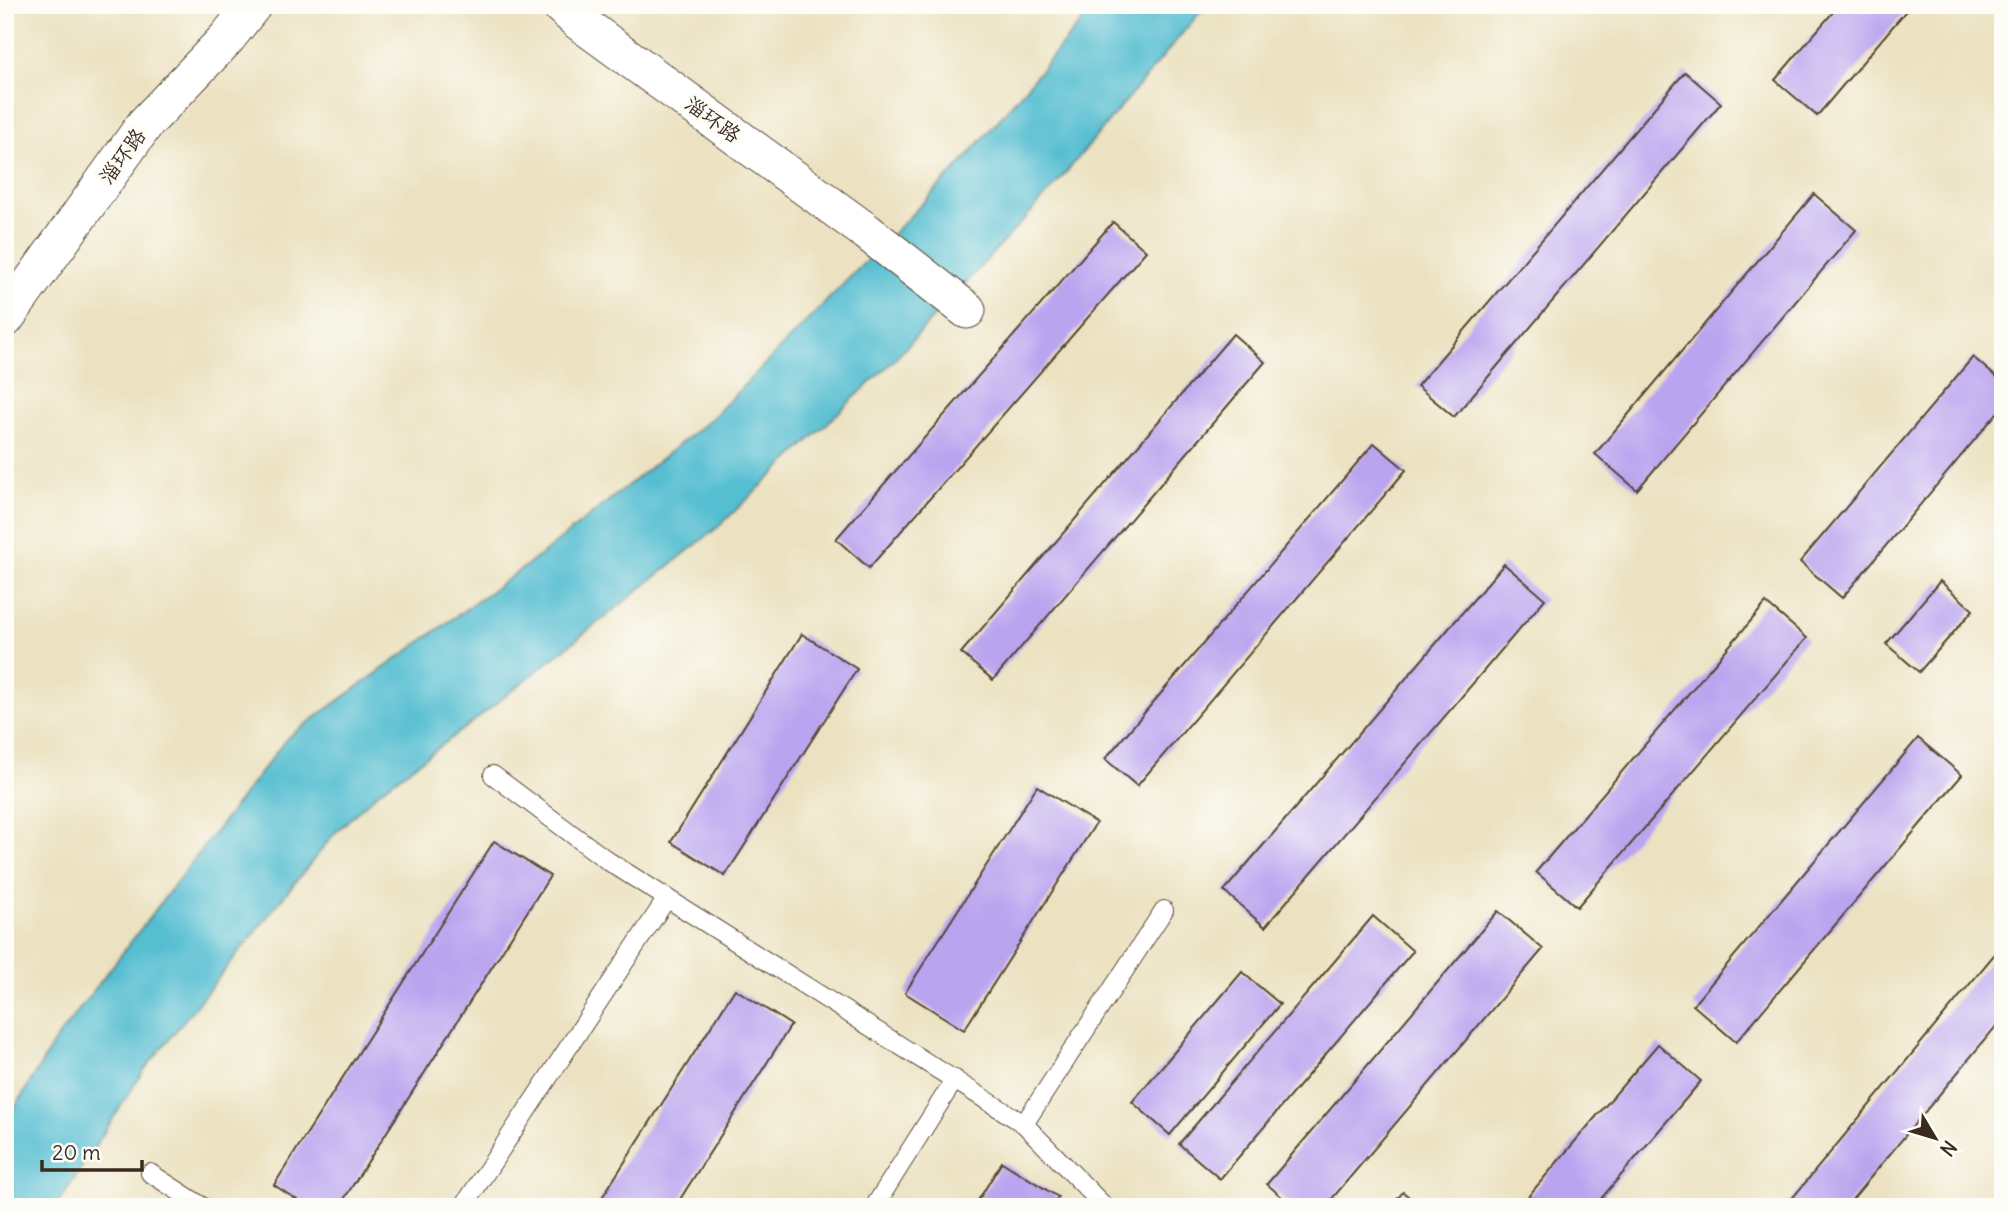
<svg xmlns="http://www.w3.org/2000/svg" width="2008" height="1212" font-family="Delius,'LXGW WenKai TC',sans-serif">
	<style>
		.water { fill: #54bed1; stroke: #487478; stroke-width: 2 }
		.building { fill: #b9a4ef }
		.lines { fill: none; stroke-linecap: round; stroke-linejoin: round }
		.lane-casing { stroke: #564636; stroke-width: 20 }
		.street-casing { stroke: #564636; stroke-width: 39 }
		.lane { stroke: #fff; stroke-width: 18 }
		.street { stroke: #fff; stroke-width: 37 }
		.labels { text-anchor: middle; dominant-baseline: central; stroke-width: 7; stroke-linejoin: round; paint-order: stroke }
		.street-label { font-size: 21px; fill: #3b2a1e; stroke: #fdfcf7 }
	</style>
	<rect width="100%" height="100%" fill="#fdfcf7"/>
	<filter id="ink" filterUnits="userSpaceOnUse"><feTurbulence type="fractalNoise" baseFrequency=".0143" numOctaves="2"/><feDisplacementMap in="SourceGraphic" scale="14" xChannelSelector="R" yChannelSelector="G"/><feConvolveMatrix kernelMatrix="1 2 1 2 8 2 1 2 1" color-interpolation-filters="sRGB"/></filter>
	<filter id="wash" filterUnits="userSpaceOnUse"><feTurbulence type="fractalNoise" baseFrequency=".00686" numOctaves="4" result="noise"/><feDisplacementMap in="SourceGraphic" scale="28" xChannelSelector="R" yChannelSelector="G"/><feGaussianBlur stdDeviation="1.57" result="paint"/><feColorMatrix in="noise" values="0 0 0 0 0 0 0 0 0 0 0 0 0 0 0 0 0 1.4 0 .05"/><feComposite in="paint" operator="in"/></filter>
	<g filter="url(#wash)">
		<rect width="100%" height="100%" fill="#ece2c1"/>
		<path class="water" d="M1096 5H1206L1053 188 897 357 718 527 474 721 377 793 334 834 144 1070 56 1207H5V1124L55 1041 287 738 541 555 712 418 963 162Z"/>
		<g id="blocks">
			<g class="building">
				<path d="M1839 5H1911L1817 116 1775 80Z"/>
				<path d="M1685 72 1721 103 1454 417 1417 386Z"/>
				<path d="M1814 194 1856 230 1637 490 1595 454Z"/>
				<path d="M1113 222 1146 251 869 568 836 539Z"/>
				<path d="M1233 334 1265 362 993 680 961 653Z"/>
				<path d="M1973 357 2003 383V406L1842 598 1800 562Z"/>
				<path d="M1374 443 1406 470 1137 786 1105 759Z"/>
				<path d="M1504 564 1545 599 1265 927 1224 891Z"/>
				<path d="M1940 581 1973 610 1919 672 1886 644Z"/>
				<path d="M1766 603 1807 638 1577 907 1536 872Z"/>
				<path d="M802 634 857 669 725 876 671 842Z"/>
				<path d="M1918 738 1962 775 1736 1042 1693 1005Z"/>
				<path d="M1037 786 1096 823 964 1030 905 993Z"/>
				<path d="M494 841 550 876 339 1207H308L274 1185Z"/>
				<path d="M1498 911 1543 949 1325 1207H1293L1267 1184Z"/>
				<path d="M1373 916 1413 951 1220 1179 1179 1144Z"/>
				<path d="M2003 944V1018L1846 1207H1785Z"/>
				<path d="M1242 972 1280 1004 1170 1135 1132 1102Z"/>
				<path d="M735 989 791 1025 675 1207H596Z"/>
				<path d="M1658 1044 1701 1081 1594 1207H1519Z"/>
				<path d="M1002 1162 1058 1197 1052 1207H974Z"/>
				<path d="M1403 1192 1421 1207H1391Z"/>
			</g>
		</g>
	</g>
	<g filter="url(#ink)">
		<use href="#blocks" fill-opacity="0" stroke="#564636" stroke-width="2"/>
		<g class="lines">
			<g class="lane-casing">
				<g id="lane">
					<path d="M493 775 608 861 1024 1124 1105 1207"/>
					<path d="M1024 1124 1164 910"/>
					<path d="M150 1173 203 1207"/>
					<path d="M463 1207 667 898"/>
					<path d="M874 1207 955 1079"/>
				</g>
			</g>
			<g class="street-casing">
				<g id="street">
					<path d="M560 5 578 21 867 232 967 310"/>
					<path d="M5 319 145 124 227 38 253 5"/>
				</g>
			</g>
			<use href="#lane" class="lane"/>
			<use href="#street" class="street"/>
		</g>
	</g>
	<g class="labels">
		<g class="street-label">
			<text transform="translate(713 119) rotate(36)">淄环路</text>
			<text transform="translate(122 156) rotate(-54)">淄环路</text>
		</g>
	</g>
	<rect width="2008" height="1212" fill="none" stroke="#fdfcf7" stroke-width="28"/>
	<g transform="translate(1935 1138) rotate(128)" stroke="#fdfcf7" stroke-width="5" paint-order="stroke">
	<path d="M0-5L12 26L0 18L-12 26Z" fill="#3b2a1e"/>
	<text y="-10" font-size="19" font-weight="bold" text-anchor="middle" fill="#3b2a1e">N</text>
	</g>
	<path d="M42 1160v10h100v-10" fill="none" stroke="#3b2a1e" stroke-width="3.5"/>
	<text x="52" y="1160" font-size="21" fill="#3b2a1e" stroke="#fdfcf7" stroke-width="5" paint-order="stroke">20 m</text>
</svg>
